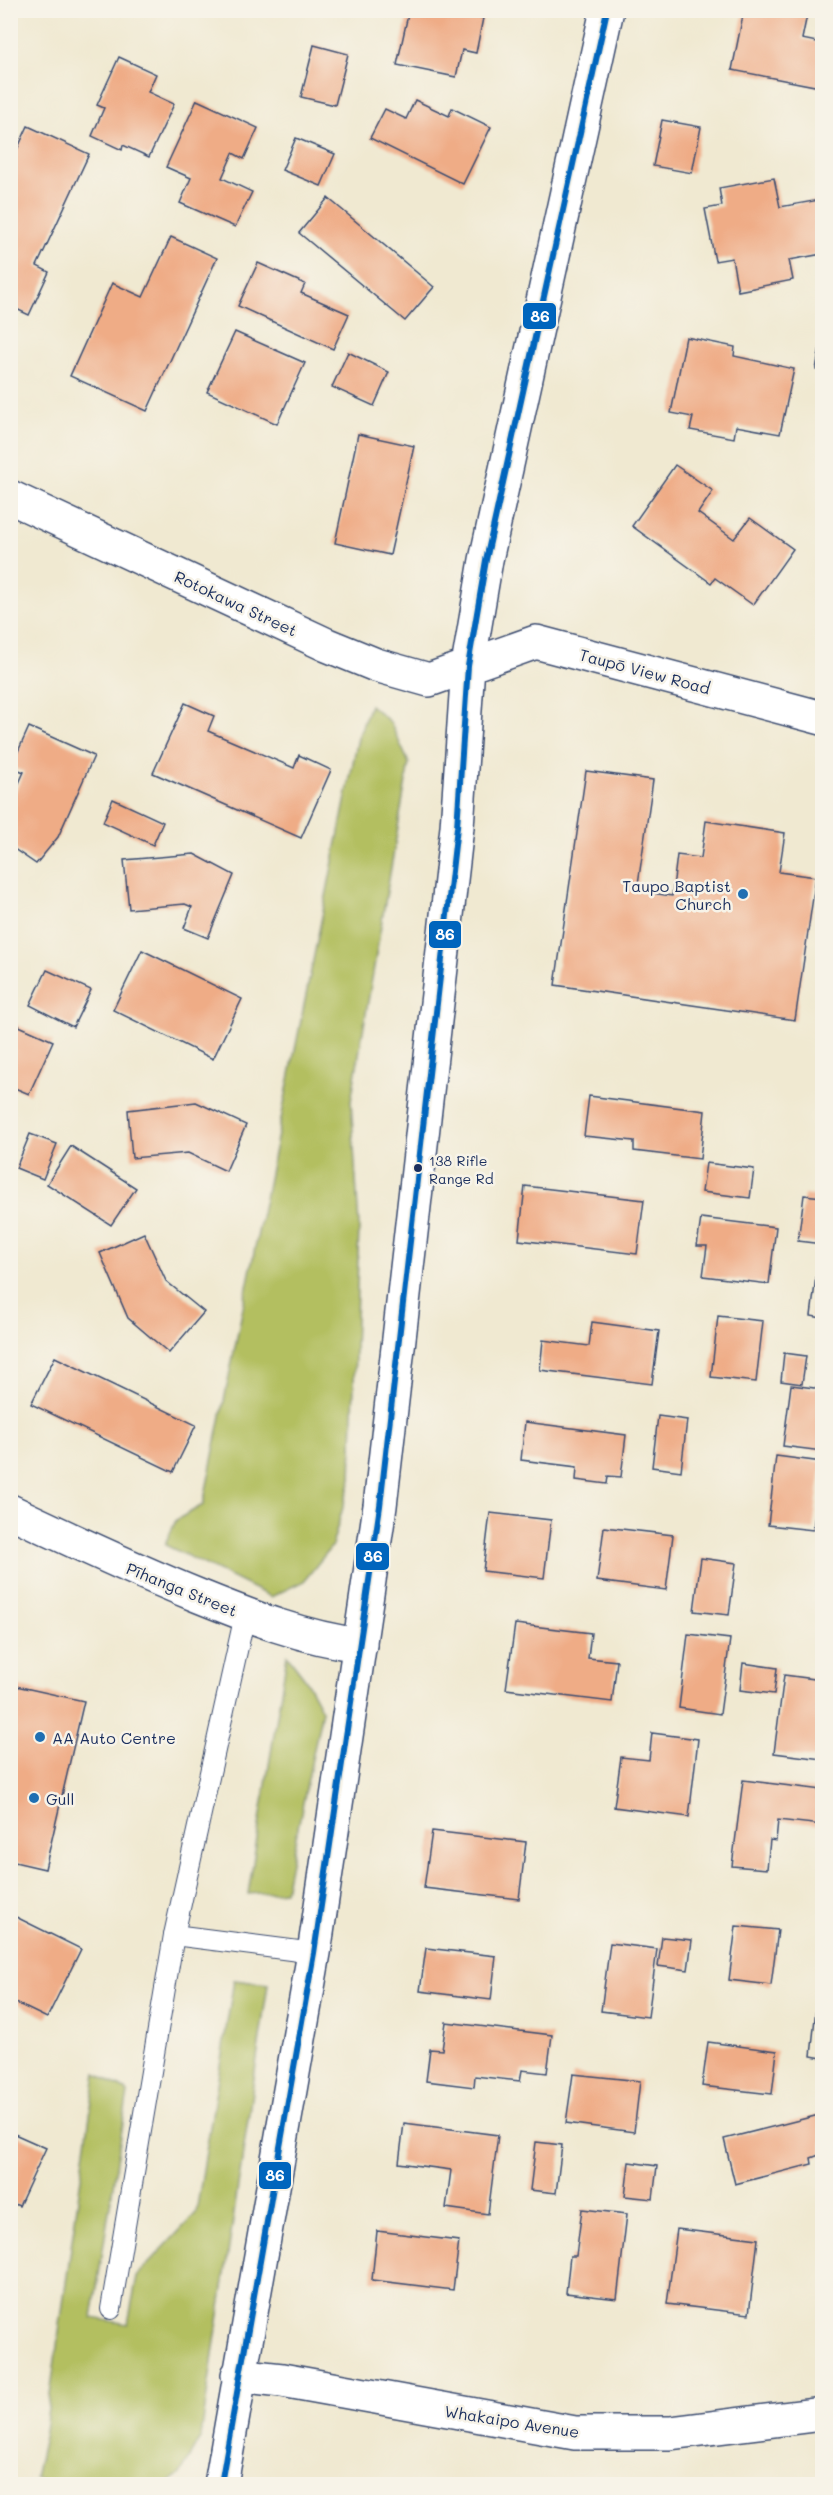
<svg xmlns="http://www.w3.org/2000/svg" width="833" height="2495" font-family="Mali,sans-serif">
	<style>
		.green { fill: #b3bf61; stroke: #677760; stroke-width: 1.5 }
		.building { fill: #efac86 }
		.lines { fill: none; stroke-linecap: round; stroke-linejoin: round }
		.service-casing { stroke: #3b4b6f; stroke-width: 22 }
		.minor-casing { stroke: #3b4b6f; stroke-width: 36 }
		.tertiary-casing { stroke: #3b4b6f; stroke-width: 36 }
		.service { stroke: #fff; stroke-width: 20 }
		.minor { stroke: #fff; stroke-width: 33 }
		.tertiary { stroke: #fff; stroke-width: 33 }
		.bus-1-casing { stroke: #f7f3e8; stroke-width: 10 }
		.bus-1 { stroke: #0065bd; stroke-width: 6 }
		.poi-dot { fill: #1f6fb2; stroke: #f7f3e8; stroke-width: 2 }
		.bus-dot { fill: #1b2f5e; stroke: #f7f3e8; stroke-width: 2 }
		.labels { text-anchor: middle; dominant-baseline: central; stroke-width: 5; stroke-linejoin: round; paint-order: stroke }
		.bus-label { font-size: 14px; fill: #1b2f5e; stroke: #f7f3e8; text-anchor: start }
		.street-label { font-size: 16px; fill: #1b2f5e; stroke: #f7f3e8 }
		.poi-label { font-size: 16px; fill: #1b2f5e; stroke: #f7f3e8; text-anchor: start }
		.line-badge { stroke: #f7f3e8; stroke-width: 2 }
		.badge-label { font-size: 16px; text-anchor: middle; font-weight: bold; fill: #fff }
	</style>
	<rect width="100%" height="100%" fill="#f7f3e8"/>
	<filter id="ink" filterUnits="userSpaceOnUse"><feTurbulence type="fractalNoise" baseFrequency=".0167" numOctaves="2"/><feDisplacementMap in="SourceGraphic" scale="12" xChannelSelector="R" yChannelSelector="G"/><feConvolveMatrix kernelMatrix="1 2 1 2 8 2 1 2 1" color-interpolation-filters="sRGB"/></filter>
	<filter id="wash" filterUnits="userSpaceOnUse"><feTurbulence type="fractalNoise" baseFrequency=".008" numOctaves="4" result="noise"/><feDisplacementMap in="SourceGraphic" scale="24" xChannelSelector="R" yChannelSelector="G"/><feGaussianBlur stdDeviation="1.35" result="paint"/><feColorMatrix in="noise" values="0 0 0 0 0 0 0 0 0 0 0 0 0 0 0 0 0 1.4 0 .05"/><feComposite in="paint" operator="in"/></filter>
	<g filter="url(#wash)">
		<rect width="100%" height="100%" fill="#f0e9d1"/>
		<g class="green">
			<path d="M370 705 390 722 409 763 351 1101 359 1226 351 1479 332 1546 304 1581 271 1597 165 1545 176 1520 203 1505 358 738Z"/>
			<path d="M287 1655 306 1680 322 1710 285 1891 248 1894Z"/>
			<path d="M234 1980 268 1984 201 2436 180 2475 166 2484H49L35 2478 44 2437 96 2073 128 2092 92 2318 128 2324 137 2276 196 2213Z"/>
		</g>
		<g id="blocks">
			<g class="building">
				<path d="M409 10H471L470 16 483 18 476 53 462 50 456 77 397 65Z"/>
				<path d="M744 10H808L802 39 822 43 820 87 732 70Z"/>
				<path d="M314 45 348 54 335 105 301 97Z"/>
				<path d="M119 57 156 74 148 92 174 104 149 157 123 145 122 150 92 136 104 108 97 105Z"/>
				<path d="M197 100 258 128 244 159 233 153 222 178 252 192 235 227 180 203 191 178 166 167Z"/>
				<path d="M415 100 449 116 452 108 491 127 463 184 370 138 385 109 406 119Z"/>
				<path d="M662 120 701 127 692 173 653 166Z"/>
				<path d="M28 126 89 154 37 266 49 272 29 315 10 306V205L13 199 10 198V165Z"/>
				<path d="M296 138 335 154 321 186 282 170Z"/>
				<path d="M774 178 780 207 819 200 822 217V254L789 260 793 280 738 291 732 258 715 261 705 209 722 206 719 188Z"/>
				<path d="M328 198 434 287 405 321 299 233Z"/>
				<path d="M171 237 217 258 147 411 70 376 112 283 143 297Z"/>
				<path d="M258 263 305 284 301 293 349 314 333 349 238 306Z"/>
				<path d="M235 332 305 363 277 424 207 392Z"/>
				<path d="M686 337 735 347 734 356 794 369 780 434 736 426 734 438 690 430 693 417 671 413Z"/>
				<path d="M821 341H822V371L816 370Z"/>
				<path d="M348 352 389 372 374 406 332 387Z"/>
				<path d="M358 434 414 446 390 555 335 543Z"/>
				<path d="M675 465 713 491 698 513 734 539 750 518 793 549 753 605 715 578 711 583 632 526Z"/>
				<path d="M185 703 214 716 208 731 294 768 299 755 331 770 301 838 153 773Z"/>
				<path d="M29 727 94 756 58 837 36 864 10 846V803L24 772 11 767Z"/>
				<path d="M586 771 653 780 637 891 672 896 677 855 701 858 706 821 785 833 779 872 816 877 795 1020 555 985Z"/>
				<path d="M113 799 163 822 153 845 103 822Z"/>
				<path d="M194 854 234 875 208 938 184 928 192 907 185 904 129 909 124 860Z"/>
				<path d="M142 950 242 999 213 1059 113 1010Z"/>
				<path d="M47 970 91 990 73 1027 30 1005Z"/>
				<path d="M10 1022 53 1041 29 1094 10 1086Z"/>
				<path d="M589 1096 705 1111 700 1159 634 1151V1141L584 1136Z"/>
				<path d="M196 1102 246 1125 226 1171 188 1153 132 1158 128 1110Z"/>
				<path d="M30 1134 57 1144 43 1179 16 1168Z"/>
				<path d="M71 1146 136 1188 111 1225 47 1184Z"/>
				<path d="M706 1163 754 1169 750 1198 702 1192Z"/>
				<path d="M525 1186 644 1200 637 1254 519 1240Z"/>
				<path d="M804 1195 822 1197V1244L798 1241Z"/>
				<path d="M701 1218 776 1227 769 1284 703 1276 707 1246H697Z"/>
				<path d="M144 1233 166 1281 204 1312 169 1353 128 1318 100 1253Z"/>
				<path d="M818 1261H822V1318L811 1316Z"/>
				<path d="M718 1316 763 1321 756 1382 711 1377Z"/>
				<path d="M592 1322 659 1331 652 1384 540 1370 543 1340 589 1346Z"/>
				<path d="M784 1353 806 1356 802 1384 781 1381Z"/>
				<path d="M55 1357 196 1425 173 1472 31 1404Z"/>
				<path d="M791 1385 822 1389V1451L783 1446Z"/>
				<path d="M658 1416 687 1420 681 1471 652 1467Z"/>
				<path d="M525 1422 626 1435 621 1477 608 1476 607 1484 576 1480 577 1467 521 1460Z"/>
				<path d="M776 1456 822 1462 813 1530 768 1525Z"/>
				<path d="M490 1513 551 1520 544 1578 483 1571Z"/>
				<path d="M604 1527 673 1535 666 1590 597 1581Z"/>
				<path d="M701 1558 736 1563 729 1615 694 1611Z"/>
				<path d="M515 1624 591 1633 588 1658 617 1661 612 1702 506 1689Z"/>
				<path d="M688 1634 730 1639 720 1714 679 1708Z"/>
				<path d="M743 1663 777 1668 774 1694 740 1690Z"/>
				<path d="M784 1675 822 1680V1759L774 1753Z"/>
				<path d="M16 1686 84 1701 45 1869 10 1861V1715Z"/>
				<path d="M652 1733 698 1739 689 1817 614 1807 621 1757 649 1760Z"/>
				<path d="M743 1780 822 1790V1825L778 1820 776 1841 770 1840 767 1869 732 1866Z"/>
				<path d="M432 1831 526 1842 519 1899 424 1888Z"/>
				<path d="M10 1914 81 1949 47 2018 10 2000Z"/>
				<path d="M736 1926 778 1930 771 1985 729 1980Z"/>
				<path d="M662 1937 692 1940 688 1970 658 1966Z"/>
				<path d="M610 1943 657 1949 648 2017 601 2011Z"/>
				<path d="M426 1948 496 1956 491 2000 420 1991Z"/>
				<path d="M816 2008 822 2009V2058L811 2056Z"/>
				<path d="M446 2022 552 2035 547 2073 522 2070 520 2081 475 2076 474 2087 426 2081 430 2049 442 2050Z"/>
				<path d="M708 2042 777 2051 772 2094 702 2086Z"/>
				<path d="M573 2074 640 2081 634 2132 566 2123Z"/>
				<path d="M819 2115 822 2127V2154L811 2158 812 2164 735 2184 724 2139Z"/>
				<path d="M404 2123 498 2135 488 2214 446 2208 451 2170 399 2163Z"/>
				<path d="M10 2132 46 2148 19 2206 10 2202Z"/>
				<path d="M536 2142 562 2145 556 2193 530 2190Z"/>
				<path d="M629 2162 657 2166 653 2199 625 2196Z"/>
				<path d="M582 2209 627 2214 617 2299 566 2293 570 2256H576Z"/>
				<path d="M677 2229 758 2239 749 2314 667 2304Z"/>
				<path d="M377 2231 459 2241 453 2290 372 2280Z"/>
			</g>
		</g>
	</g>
	<g filter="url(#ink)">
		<use href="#blocks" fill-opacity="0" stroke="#3b4b6f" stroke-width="1.5"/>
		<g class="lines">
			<g class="service-casing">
				<g id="service">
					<path d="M174 1935 314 1953"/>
					<path d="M111 2309 174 1935 245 1615"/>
				</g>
			</g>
			<g class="minor-casing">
				<g id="minor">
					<path d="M10 497 327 645 376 665 429 680 536 642 822 718"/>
					<path d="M10 1511C73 1541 135 1570 199 1596 251 1617 304 1638 360 1645"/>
					<path d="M238 2375 282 2380 575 2433H670L822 2414"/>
				</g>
			</g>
			<g class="tertiary-casing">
				<path id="tertiary" d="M221 2484 314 1953 380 1506 457 827 468 666 486 560 607 10"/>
			</g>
			<use href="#service" class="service"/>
			<use href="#minor" class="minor"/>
			<use href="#tertiary" class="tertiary"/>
			<g class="bus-1-casing">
				<path id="bus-1" d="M221 2484 314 1953 380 1506 457 827 468 666 486 560 607 10"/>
			</g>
			<use href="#bus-1" class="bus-1"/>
		</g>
	</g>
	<g class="poi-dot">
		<circle cx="743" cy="894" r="6"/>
		<circle cx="40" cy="1737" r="6"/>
		<circle cx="34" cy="1798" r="6"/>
	</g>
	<circle class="bus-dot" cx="418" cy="1168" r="5"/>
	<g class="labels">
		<g class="bus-label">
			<text x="429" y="1160">138 Rifle<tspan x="429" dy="18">Range Rd</tspan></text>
		</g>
		<g class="street-label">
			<text transform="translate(236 603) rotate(25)">Rotokawa Street</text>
			<text transform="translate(645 671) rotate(15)">Taupō View Road</text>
			<text transform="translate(182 1589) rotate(22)">Pīhanga Street</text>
			<text transform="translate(512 2421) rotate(9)">Whakaipo Avenue</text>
		</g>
		<g class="poi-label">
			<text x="731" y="885" text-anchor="end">Taupo Baptist<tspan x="731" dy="18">Church</tspan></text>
			<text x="52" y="1737">AA Auto Centre</text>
			<text x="46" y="1798">Gull</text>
		</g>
	</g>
	<g class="line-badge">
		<rect x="522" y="302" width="35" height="28" rx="6" fill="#0065bd"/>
		<rect x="428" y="920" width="34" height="29" rx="6" fill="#0065bd"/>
		<rect x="355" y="1542" width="35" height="29" rx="6" fill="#0065bd"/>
		<rect x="258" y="2161" width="34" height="29" rx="6" fill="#0065bd"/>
	</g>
	<g class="badge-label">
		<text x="540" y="322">86</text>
		<text x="445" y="940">86</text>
		<text x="373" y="1562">86</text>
		<text x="275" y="2181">86</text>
	</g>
	<rect width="833" height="2495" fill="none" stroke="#f7f3e8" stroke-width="36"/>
</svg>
